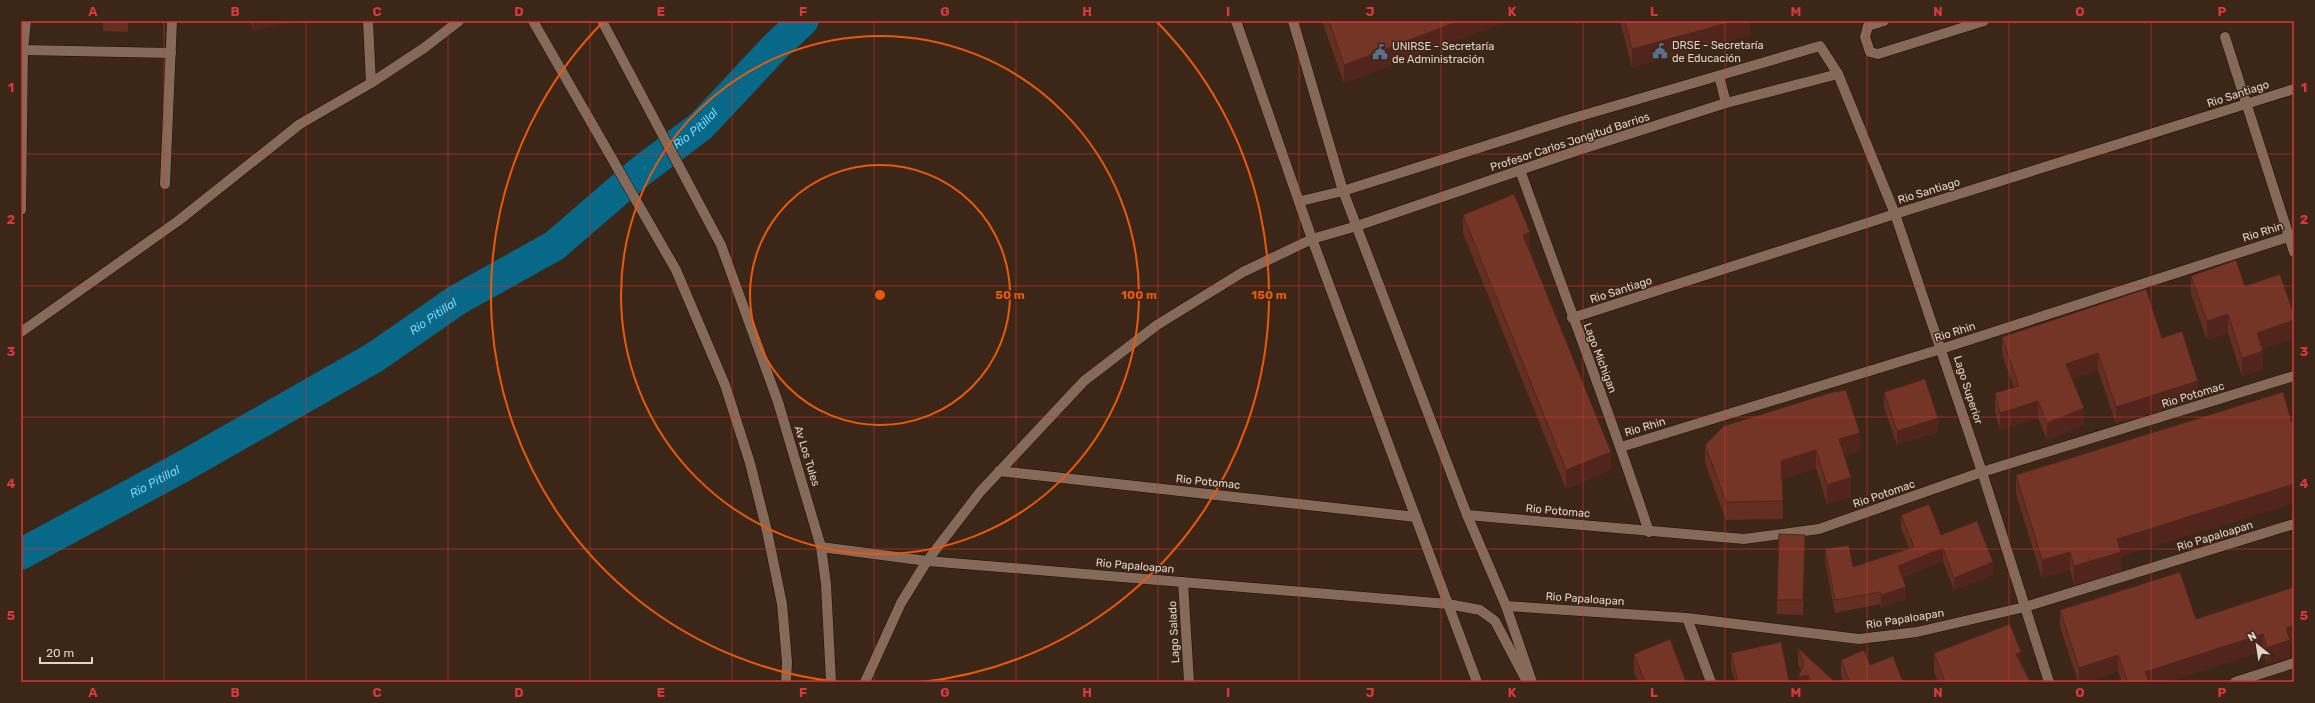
<svg xmlns="http://www.w3.org/2000/svg" width="2315" height="703" font-family="Rubik,sans-serif">
	<style>
		.lines { fill: none; stroke-linecap: round; stroke-linejoin: round }
		.river { stroke: #086887; stroke-width: 31 }
		.street-casing { stroke: #220e02; stroke-width: 11 }
		.secondary-casing { stroke: #220e02; stroke-width: 11 }
		.street { stroke: #856a5a; stroke-width: 10 }
		.secondary { stroke: #856a5a; stroke-width: 10 }
		.wall { fill: #642e22 }
		.shaded-wall { fill: #51251b }
		.building { fill: #743527; stroke: #51251b }
		.grid { fill: none; stroke: #d73938; stroke-width: 1; stroke-opacity: 0.55 }
		.ring { fill: none; stroke: #e8590c; stroke-width: 2 }
		.labels { text-anchor: middle; dominant-baseline: central; stroke-width: 3; stroke-linejoin: round; paint-order: stroke }
		.poi-label { font-size: 11px; fill: #e2d3c9; stroke: #3c2617; text-anchor: start }
		.street-label { font-size: 11px; fill: #e2d3c9; stroke: #3c2617 }
		.water-label { font-size: 12px; font-style: italic; fill: #7dd2f8; stroke: #3c2617 }
		.centre { fill: #e8590c; stroke: #3c2617; stroke-width: 2 }
		.ring-label { font-size: 12px; text-anchor: middle; font-weight: bold; fill: #e8590c; stroke: #3c2617; stroke-width: 3; stroke-linejoin: round; paint-order: stroke }
		.neatline { fill: none; stroke: #d73938; stroke-width: 1.5 }
		.grid-label { font-size: 13px; text-anchor: middle; font-weight: bold; fill: #d73938 }
	</style>
	<rect width="100%" height="100%" fill="#3c2617"/>
	<g class="lines">
		<path class="river" id="s1" d="M21 554 184 466 375 357 457 300 554 246 641 171 701 126 776 46 803 21"/>
		<g class="street-casing">
			<g id="street">
				<path d="M368 21 371 83"/>
				<path d="M1884 21 1868 26 1865 37 1870 52 1878 54 1984 21"/>
				<path d="M2225 37 2294 252"/>
				<path d="M23 50 171 53"/>
				<path d="M1719 76 1726 103"/>
				<path d="M1520 170C1563 291 1609 410 1649 532"/>
				<path d="M165 184 172 21"/>
				<path d="M1301 201 1343 191 1570 119 1820 46 1838 74 1895 214 1982 472 2049 682"/>
				<path d="M21 210 23 50 26 21"/>
				<path d="M1572 318 1895 214 2294 89"/>
				<path d="M21 332 178 221 300 124 371 83 424 48 459 21"/>
				<path d="M1621 447 1941 349 2294 235"/>
				<path d="M999 471 1416 517"/>
				<path d="M1467 515 1744 539 1819 529 1982 472 2294 376"/>
				<path d="M821 547 927 561 1448 604"/>
				<path d="M1183 582 1189 682"/>
				<path d="M1506 606 1687 618 1859 639 1917 632 2025 607 2294 524"/>
				<path d="M1687 618 1711 682"/>
				<path d="M865 682 901 603 927 561 980 492 1084 381 1157 325 1243 272 1312 239 1357 226 1579 150 1726 103 1838 74"/>
				<path d="M2235 682 2294 663"/>
			</g>
		</g>
		<g class="secondary-casing">
			<g id="secondary">
				<path d="M533 21 676 270 725 385 750 463 767 531 782 604 787 662 786 682"/>
				<path d="M602 21 721 245 778 402 821 547 826 584 831 682"/>
				<path d="M1236 21 1312 239 1477 682"/>
				<path d="M1293 21 1343 191 1467 515 1506 606 1532 682"/>
				<path d="M1448 604 1480 610 1495 621 1525 678"/>
			</g>
		</g>
		<use href="#street" class="street"/>
		<use href="#secondary" class="secondary"/>
	</g>
	<g class="wall">
		<path d="M103 21H128V32L103 31Z"/>
		<path d="M251 21H298L253 30Z"/>
		<path d="M1322 21H1508L1344 83Z"/>
		<path d="M1620 21H1750V35L1632 67Z"/>
		<path d="M1463 215 1530 250 1611 470 1566 489 1463 233Z"/>
		<path d="M2191 276 2245 286 2294 315V338L2262 349 2263 370 2242 376 2228 333 2207 340 2191 294Z"/>
		<path d="M2002 337 2162 338 2198 399 2116 424 2098 370 2072 379 2084 425 2047 440 2038 418 2000 430 1995 411V393L2014 388 2002 354Z"/>
		<path d="M1884 392 1938 432 1897 445 1884 407Z"/>
		<path d="M2294 430V503L2121 556V571L2074 585 2070 570 2042 578 2016 494V475Z"/>
		<path d="M1705 445 1860 451 1844 456 1851 496 1827 504 1816 468 1782 479 1783 519 1726 520 1705 463Z"/>
		<path d="M1901 515 1941 535 1993 575 1954 590 1943 561 1902 577 1906 599 1881 608 1880 604 1835 613 1825 561V549L1853 567 1909 548 1901 528Z"/>
		<path d="M1805 549 1803 615 1777 614V600Z"/>
		<path d="M2294 587V642L2290 643V657L2267 664 2263 651 2167 682H2122L2118 671 2087 682H2078L2060 627V610L2196 619Z"/>
		<path d="M1798 648 1835 682H1798L1801 671 1798 664Z"/>
		<path d="M1731 653 1789 682H1735L1731 667Z"/>
		<path d="M1934 653 2021 664 2030 682H1938L1934 672Z"/>
		<path d="M1634 654 1686 682H1638L1634 673Z"/>
		<path d="M1841 660 1870 665 1903 682H1844L1841 676Z"/>
	</g>
	<g class="shaded-wall">
		<path d="M253 21H298L253 30Z"/>
		<path d="M1459 21H1508L1344 83V65Z"/>
		<path d="M1735 21H1750V35L1632 67V49Z"/>
		<path d="M1530 232V251L1523 235Z"/>
		<path d="M2228 314V333L2207 340V321Z"/>
		<path d="M2294 320V338L2257 351V333Z"/>
		<path d="M2263 351V370L2242 376V358Z"/>
		<path d="M2098 353V370L2066 381V364Z"/>
		<path d="M2198 381V399L2116 424V407Z"/>
		<path d="M2038 401V418L2000 430V413Z"/>
		<path d="M2084 408V425L2047 440V423Z"/>
		<path d="M1938 418V432L1897 445V431Z"/>
		<path d="M1860 433V451L1839 458V439Z"/>
		<path d="M1816 450V468L1781 480V461Z"/>
		<path d="M1611 452V470L1566 489V470Z"/>
		<path d="M1851 477V496L1827 504V485Z"/>
		<path d="M2294 484V503L2121 556V571L2074 585V566L2117 539Z"/>
		<path d="M1805 535V549L1803 615V600Z"/>
		<path d="M1943 548V561L1898 578V566Z"/>
		<path d="M2070 552V570L2042 578V560Z"/>
		<path d="M1993 562V575L1954 590V578Z"/>
		<path d="M1906 587V599L1881 608V595Z"/>
		<path d="M2294 625V642L2290 643V657L2267 664V648L2286 628Z"/>
		<path d="M2263 634V651L2167 682H2145V672Z"/>
		<path d="M2021 652V670L2016 654Z"/>
		<path d="M2118 655V671L2087 682H2079V668Z"/>
		<path d="M1808 675V682H1798V677Z"/>
	</g>
	<g class="building">
		<path d="M103 21H128V22Z"/>
		<path d="M1329 21H1459L1344 65Z"/>
		<path d="M1625 21H1735L1632 49Z"/>
		<path d="M1514 194 1530 232 1523 235 1611 452 1566 470 1463 215Z"/>
		<path d="M2236 260 2245 286 2280 274 2294 315V320L2257 333 2263 351 2242 358 2228 314 2207 321 2191 276Z"/>
		<path d="M2146 289 2162 338 2182 331 2198 381 2116 407 2098 353 2066 364 2084 408 2047 423 2038 401 2000 413 1995 393 2019 386 2002 337Z"/>
		<path d="M1925 379 1938 418 1897 431 1884 392Z"/>
		<path d="M1846 390 1860 433 1839 439 1851 477 1827 485 1816 450 1781 461 1783 501 1726 502 1705 445 1724 426 1833 392Z"/>
		<path d="M2283 392 2294 430V484L2117 539 2121 552 2074 566 2070 552 2042 560 2016 475Z"/>
		<path d="M1929 504 1941 535 1977 521 1993 562 1954 578 1943 548 1898 566 1906 587 1881 595 1880 592 1835 600 1825 549 1849 545 1853 567 1914 547 1901 515Z"/>
		<path d="M1779 534 1805 535 1803 600H1777Z"/>
		<path d="M2180 572 2196 619 2294 587V625L2286 628 2290 640 2267 648 2263 634 2145 672 2149 682H2128L2118 655 2079 668 2060 610Z"/>
		<path d="M2010 624 2021 652 2016 654 2030 682H1945L1934 653Z"/>
		<path d="M1670 639 1686 682H1645L1634 654Z"/>
		<path d="M1781 642 1789 681 1785 682H1738L1731 653Z"/>
		<path d="M1798 648 1835 682H1811L1808 675 1798 677 1804 664Z"/>
		<path d="M1864 650 1870 665 1893 656 1903 682H1850L1841 660Z"/>
	</g>
	<path class="grid" d="M164 21V682M306 21V682M448 21V682M590 21V682M732 21V682M874 21V682M1016 21V682M1158 21V682M1299 21V682M1441 21V682M1583 21V682M1725 21V682M1867 21V682M2009 21V682M2151 21V682M21 154H2294M21 286H2294M21 417H2294M21 549H2294"/>
	<g class="ring">
		<circle cx="880" cy="295" r="130"/>
		<circle cx="880" cy="295" r="259"/>
		<path d="M839 682A389 389 0 0 1 603 22M1157 22A389 389 0 0 1 921 682"/>
	</g>
	<defs>
		<g id="civic-bare" transform="scale(1.2)"><path d="M-.6-6.5H3V-4.5H.6V-3L4-1V1h2V6H-6V1h2V-1L-.6-3ZM-1.2 2.5V6h2.4V2.5Z" fill="#5c6f8a" stroke="#3c2617" stroke-width="2.5" paint-order="stroke"/></g>
	</defs>
	<g fill-rule="evenodd">
		<use href="#civic-bare" x="1660" y="51"/>
		<use href="#civic-bare" x="1380" y="52"/>
	</g>
	<g class="labels">
		<g class="poi-label">
			<text x="1672" y="45">DRSE - Secretaría<tspan x="1672" dy="13">de Educación</tspan></text>
			<text x="1392" y="46">UNIRSE - Secretaría<tspan x="1392" dy="13">de Administración</tspan></text>
		</g>
		<g class="street-label">
			<text transform="translate(2238 94) rotate(-18)">Rio Santiago</text>
			<text transform="translate(1570 142) rotate(-18)">Profesor Carlos Jongitud Barrios</text>
			<text transform="translate(1929 191) rotate(-17)">Rio Santiago</text>
			<text transform="translate(2263 232) rotate(-18)">Rio Rhin</text>
			<text transform="translate(1621 290) rotate(-18)">Rio Santiago</text>
			<text transform="translate(1955 332) rotate(-18)">Rio Rhin</text>
			<text transform="translate(1600 358) rotate(69)">Lago Michigan</text>
			<text transform="translate(1968 390) rotate(72)">Lago Superior</text>
			<text transform="translate(2193 395) rotate(-17)">Rio Potomac</text>
			<text transform="translate(1645 427) rotate(-17)">Rio Rhin</text>
			<text transform="translate(807 456) rotate(73)">Av Los Tules</text>
			<text transform="translate(1208 482) rotate(6)">Rio Potomac</text>
			<text transform="translate(1884 494) rotate(-19)">Rio Potomac</text>
			<text transform="translate(1558 511) rotate(5)">Rio Potomac</text>
			<text transform="translate(2215 536) rotate(-17)">Rio Papaloapan</text>
			<text transform="translate(1135 566) rotate(5)">Rio Papaloapan</text>
			<text transform="translate(1585 599) rotate(4)">Rio Papaloapan</text>
			<text transform="translate(1905 619) rotate(-9)">Rio Papaloapan</text>
			<text transform="translate(1174 632) rotate(-93)">Lago Salado</text>
		</g>
		<g class="water-label">
			<text stroke="none"><textPath href="#s1" startOffset="800">Rio Pitillal</textPath></text>
			<text stroke="none"><textPath href="#s1" startOffset="476">Rio Pitillal</textPath></text>
			<text stroke="none"><textPath href="#s1" startOffset="152">Rio Pitillal</textPath></text>
		</g>
	</g>
	<circle cx="880" cy="295" r="6" class="centre"/>
	<g class="ring-label">
		<text x="1010" y="299">50 m</text>
		<text x="1139" y="299">100 m</text>
		<text x="1269" y="299">150 m</text>
	</g>
	<rect width="2315" height="703" fill="none" stroke="#3c2617" stroke-width="44"/>
	<g transform="translate(2257 645) rotate(330)" stroke="#3c2617" stroke-width="3" paint-order="stroke">
	<path d="M0-3L7 15L0 10L-7 15Z" fill="#e2d3c9"/>
	<text y="-6" font-size="11" font-weight="bold" text-anchor="middle" fill="#e2d3c9">N</text>
	</g>
	<path d="M40 657v6h52v-6" fill="none" stroke="#e2d3c9" stroke-width="2"/>
	<text x="46" y="657" font-size="12" fill="#e2d3c9" stroke="#3c2617" stroke-width="3" paint-order="stroke">20 m</text>
	<rect x="22" y="22" width="2271" height="659" class="neatline"/>
	<g class="grid-label">
		<text x="93" y="16">A</text>
		<text x="235" y="16">B</text>
		<text x="377" y="16">C</text>
		<text x="519" y="16">D</text>
		<text x="661" y="16">E</text>
		<text x="803" y="16">F</text>
		<text x="945" y="16">G</text>
		<text x="1087" y="16">H</text>
		<text x="1228" y="16">I</text>
		<text x="1370" y="16">J</text>
		<text x="1512" y="16">K</text>
		<text x="1654" y="16">L</text>
		<text x="1796" y="16">M</text>
		<text x="1938" y="16">N</text>
		<text x="2080" y="16">O</text>
		<text x="2222" y="16">P</text>
		<text x="11" y="92">1</text>
		<text x="2304" y="92">1</text>
		<text x="11" y="224">2</text>
		<text x="2304" y="224">2</text>
		<text x="11" y="356">3</text>
		<text x="2304" y="356">3</text>
		<text x="11" y="488">4</text>
		<text x="2304" y="488">4</text>
		<text x="11" y="620">5</text>
		<text x="2304" y="620">5</text>
		<text x="93" y="697">A</text>
		<text x="235" y="697">B</text>
		<text x="377" y="697">C</text>
		<text x="519" y="697">D</text>
		<text x="661" y="697">E</text>
		<text x="803" y="697">F</text>
		<text x="945" y="697">G</text>
		<text x="1087" y="697">H</text>
		<text x="1228" y="697">I</text>
		<text x="1370" y="697">J</text>
		<text x="1512" y="697">K</text>
		<text x="1654" y="697">L</text>
		<text x="1796" y="697">M</text>
		<text x="1938" y="697">N</text>
		<text x="2080" y="697">O</text>
		<text x="2222" y="697">P</text>
	</g>
</svg>
